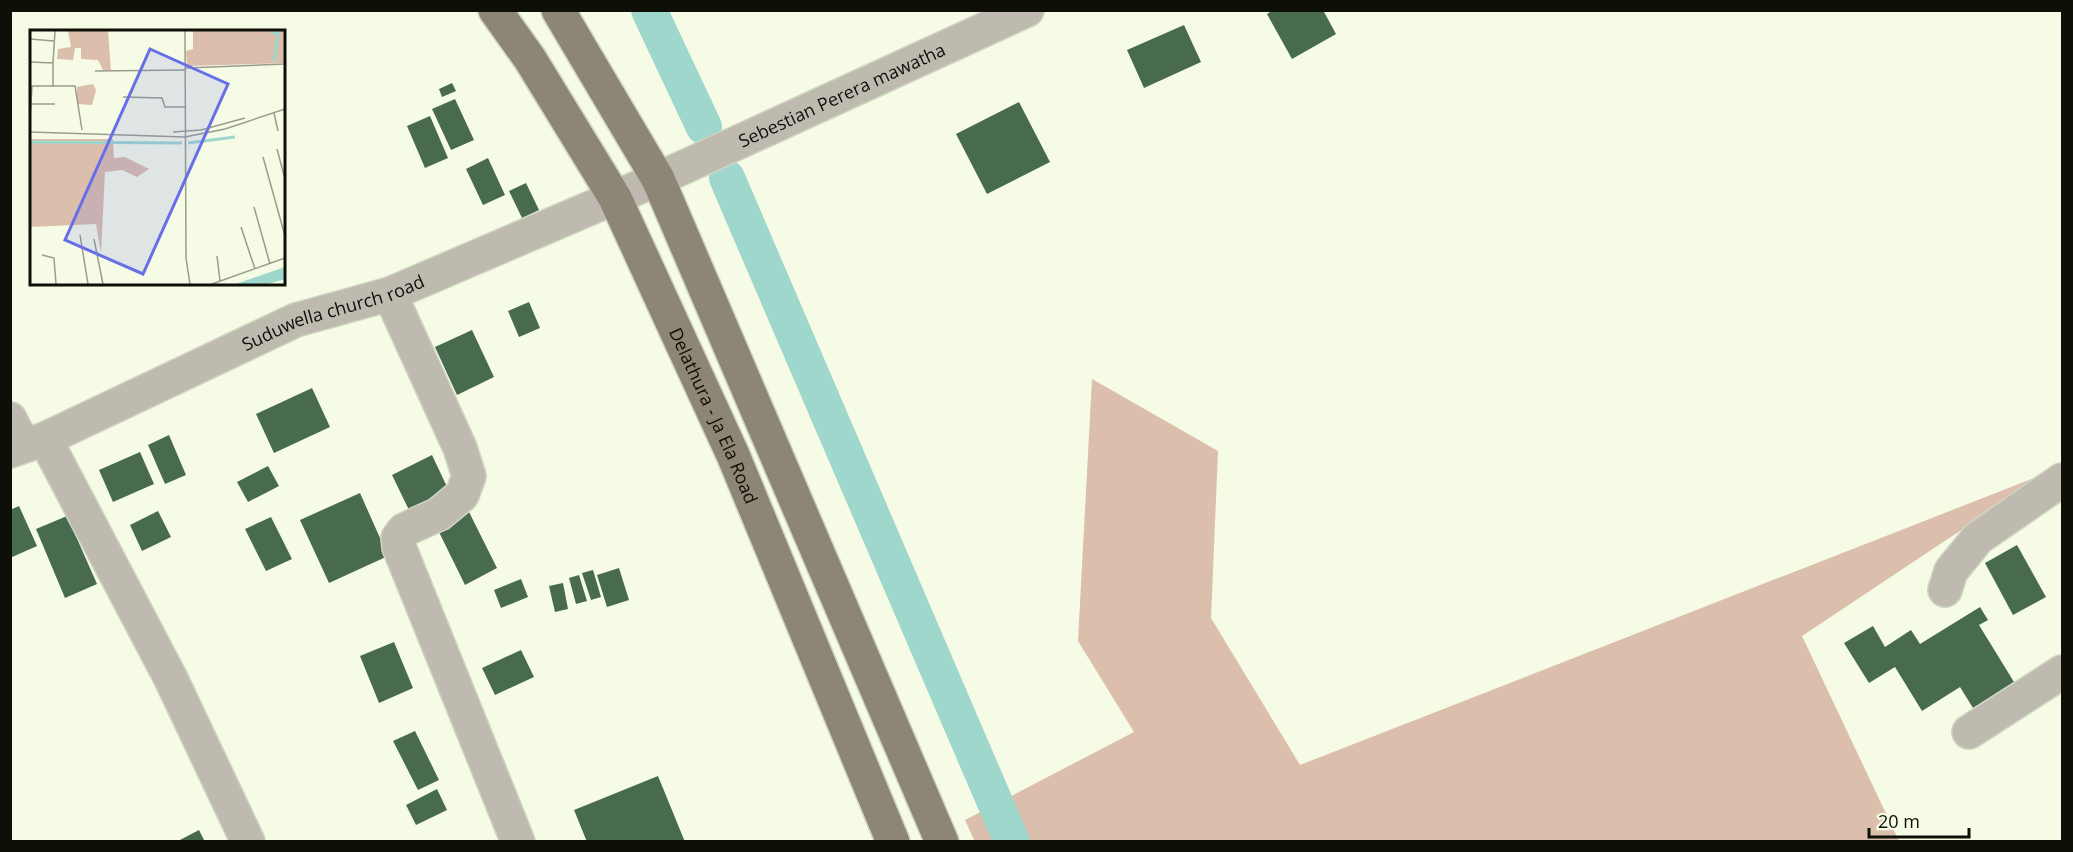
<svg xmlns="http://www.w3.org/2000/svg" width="2073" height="852" font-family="'Open Sans',sans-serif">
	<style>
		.green { fill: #dbbeab }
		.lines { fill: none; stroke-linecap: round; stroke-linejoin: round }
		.canal { stroke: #9fd7cd; stroke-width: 36 }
		.building { fill: #486b4f }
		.minor-casing { stroke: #d0d5c1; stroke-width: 36 }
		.primary-casing { stroke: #d0d5c1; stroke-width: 36 }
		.minor { stroke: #bebab0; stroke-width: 33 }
		.primary { stroke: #8d8575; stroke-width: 33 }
		.labels { text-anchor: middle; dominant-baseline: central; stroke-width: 4.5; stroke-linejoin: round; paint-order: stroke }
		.street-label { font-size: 18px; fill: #0e1008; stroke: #f5fbe4 }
		.inset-river { fill: none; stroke: #9fd7cd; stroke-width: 3 }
		.inset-road { fill: none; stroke: #999d8c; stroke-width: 1.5 }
		.view { fill: #686ee7; fill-opacity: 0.15; stroke: #686ee7; stroke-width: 3 }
		.inset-edge { fill: none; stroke: #0e1008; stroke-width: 3 }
	</style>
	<rect width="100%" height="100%" fill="#f5fbe4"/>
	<path class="green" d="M1092 379 1218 451 1211 618 1300 765 2047 473 1802 636 1899 841 975 842 965 820 1134 732 1078 641Z"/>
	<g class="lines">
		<g class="canal">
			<path d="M649 10 704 127"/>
			<path d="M727 178 1012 842"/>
		</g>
	</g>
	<g class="building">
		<path d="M1273 10H1323L1336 34 1292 59 1267 14Z"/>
		<path d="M1184 25 1201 62 1144 88 1127 50Z"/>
		<path d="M452 83 456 91 442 97 439 89Z"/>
		<path d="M455 99 474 140 451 150 432 109Z"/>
		<path d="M1019 102 1050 162 987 194 956 134Z"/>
		<path d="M430 116 448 158 425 168 407 126Z"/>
		<path d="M488 158 505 195 483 205 466 169Z"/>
		<path d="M526 183 539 210 522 218 509 191Z"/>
		<path d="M529 302 540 328 519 337 508 311Z"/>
		<path d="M472 330 494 377 457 395 435 347Z"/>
		<path d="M312 388 330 427 274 453 256 414Z"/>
		<path d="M169 435 186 475 165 484 148 445Z"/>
		<path d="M140 452 154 484 113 502 99 470Z"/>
		<path d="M432 455 449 491 409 510 392 475Z"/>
		<path d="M268 466 279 486 248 502 237 482Z"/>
		<path d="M360 493 388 556 329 583 300 520Z"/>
		<path d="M19 506 37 546 10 558V510Z"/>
		<path d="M158 511 171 537 142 551 130 525Z"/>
		<path d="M469 512 497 568 465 585 437 528Z"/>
		<path d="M67 516 97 584 65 598 36 529Z"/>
		<path d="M271 517 292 559 266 571 245 529Z"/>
		<path d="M2017 545 2046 597 2013 615 1985 563Z"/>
		<path d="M619 568 629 600 607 607 597 575Z"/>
		<path d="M593 570 601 597 591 600 582 573Z"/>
		<path d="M579 575 587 601 576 604 569 578Z"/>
		<path d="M521 579 528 597 501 608 494 590Z"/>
		<path d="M563 583 568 609 555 612 549 586Z"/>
		<path d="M1980 607 1988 620 1979 625 2014 682 1973 708 1960 687 1922 711 1895 667 1869 683 1844 643 1873 626 1885 647 1911 630 1920 644Z"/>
		<path d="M394 642 413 688 379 703 360 656Z"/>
		<path d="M521 650 534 677 495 695 482 668Z"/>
		<path d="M415 731 439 780 418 790 393 741Z"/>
		<path d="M658 776 685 842H587L574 810Z"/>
		<path d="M437 789 447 810 416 825 406 805Z"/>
		<path d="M199 830 205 842H176Z"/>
	</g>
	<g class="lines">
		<g class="minor-casing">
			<g id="minor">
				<path d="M390 294 460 448 469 476 462 495 439 514 404 530 398 538 399 547 518 842"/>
				<path d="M10 419 23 445"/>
				<path d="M45 439 171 679 248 842"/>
				<path id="s1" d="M10 451 45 439 296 320 390 294 658 179 1027 10"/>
				<path d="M1945 590 1951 571 1978 538 2062 480"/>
				<path d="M1969 732 2062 672"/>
			</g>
		</g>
		<g class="primary-casing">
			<g id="primary">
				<path id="s2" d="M495 10 530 59 615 198 733 455 893 842"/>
				<path d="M558 10 658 179 942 842"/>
			</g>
		</g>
		<use href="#minor" class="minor"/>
		<use href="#primary" class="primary"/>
	</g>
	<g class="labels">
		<g class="street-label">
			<text stroke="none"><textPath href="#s1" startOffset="906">Sebestian Perera mawatha</textPath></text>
			<text stroke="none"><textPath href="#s1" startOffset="352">Suduwella church road</textPath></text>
			<text stroke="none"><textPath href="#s2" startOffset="462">Delathura - Ja Ela Road</textPath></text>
		</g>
	</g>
	<g transform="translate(30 30)">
		<rect width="255" height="255" fill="#f5fbe4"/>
		<path d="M38 1H78L81 41 73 40 68 30 51 29V18H45L43 30 27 29 28 19 41 17ZM163 1H255V33L157 36 156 21 163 19ZM63 54 66 60 62 75 47 74V57ZM0 109H83L84 128 95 127 119 139 107 147 92 140 75 142 71 223 66 194 0 197Z" fill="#dbbeab"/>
		<path d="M255 237V249L238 254H206Z" fill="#9fd7cd"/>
		<path class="inset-river" d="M240 1 248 4 244 31M0 112 152 113M158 113 205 107"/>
		<path class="inset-road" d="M155 1 156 228 160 254M0 9 24 11M0 32 23 33 25 1M23 33V56H45L52 100M156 38 255 34M65 41 156 40M0 56H23M93 67 132 68 135 77H155M1 74H25M244 83 248 101M0 89 2 56M0 102 155 107 195 99 255 79M143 102 171 100 215 88M247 119 255 149M233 127 255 206M224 177 240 234M211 197 225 239M50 205 58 254M64 209 73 254M12 225 24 228 26 254M187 226 190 251M182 254 255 228"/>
		<path class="view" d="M120 19 198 54 113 244 35 210Z"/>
		<rect width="255" height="255" class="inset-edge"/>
	</g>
	<rect width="2073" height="852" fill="none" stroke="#0e1008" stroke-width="24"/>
	<path d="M1869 828v9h100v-9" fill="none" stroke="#0e1008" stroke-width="3"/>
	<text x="1878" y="828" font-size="18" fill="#0e1008" stroke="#f5fbe4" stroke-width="4.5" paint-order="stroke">20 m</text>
</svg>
